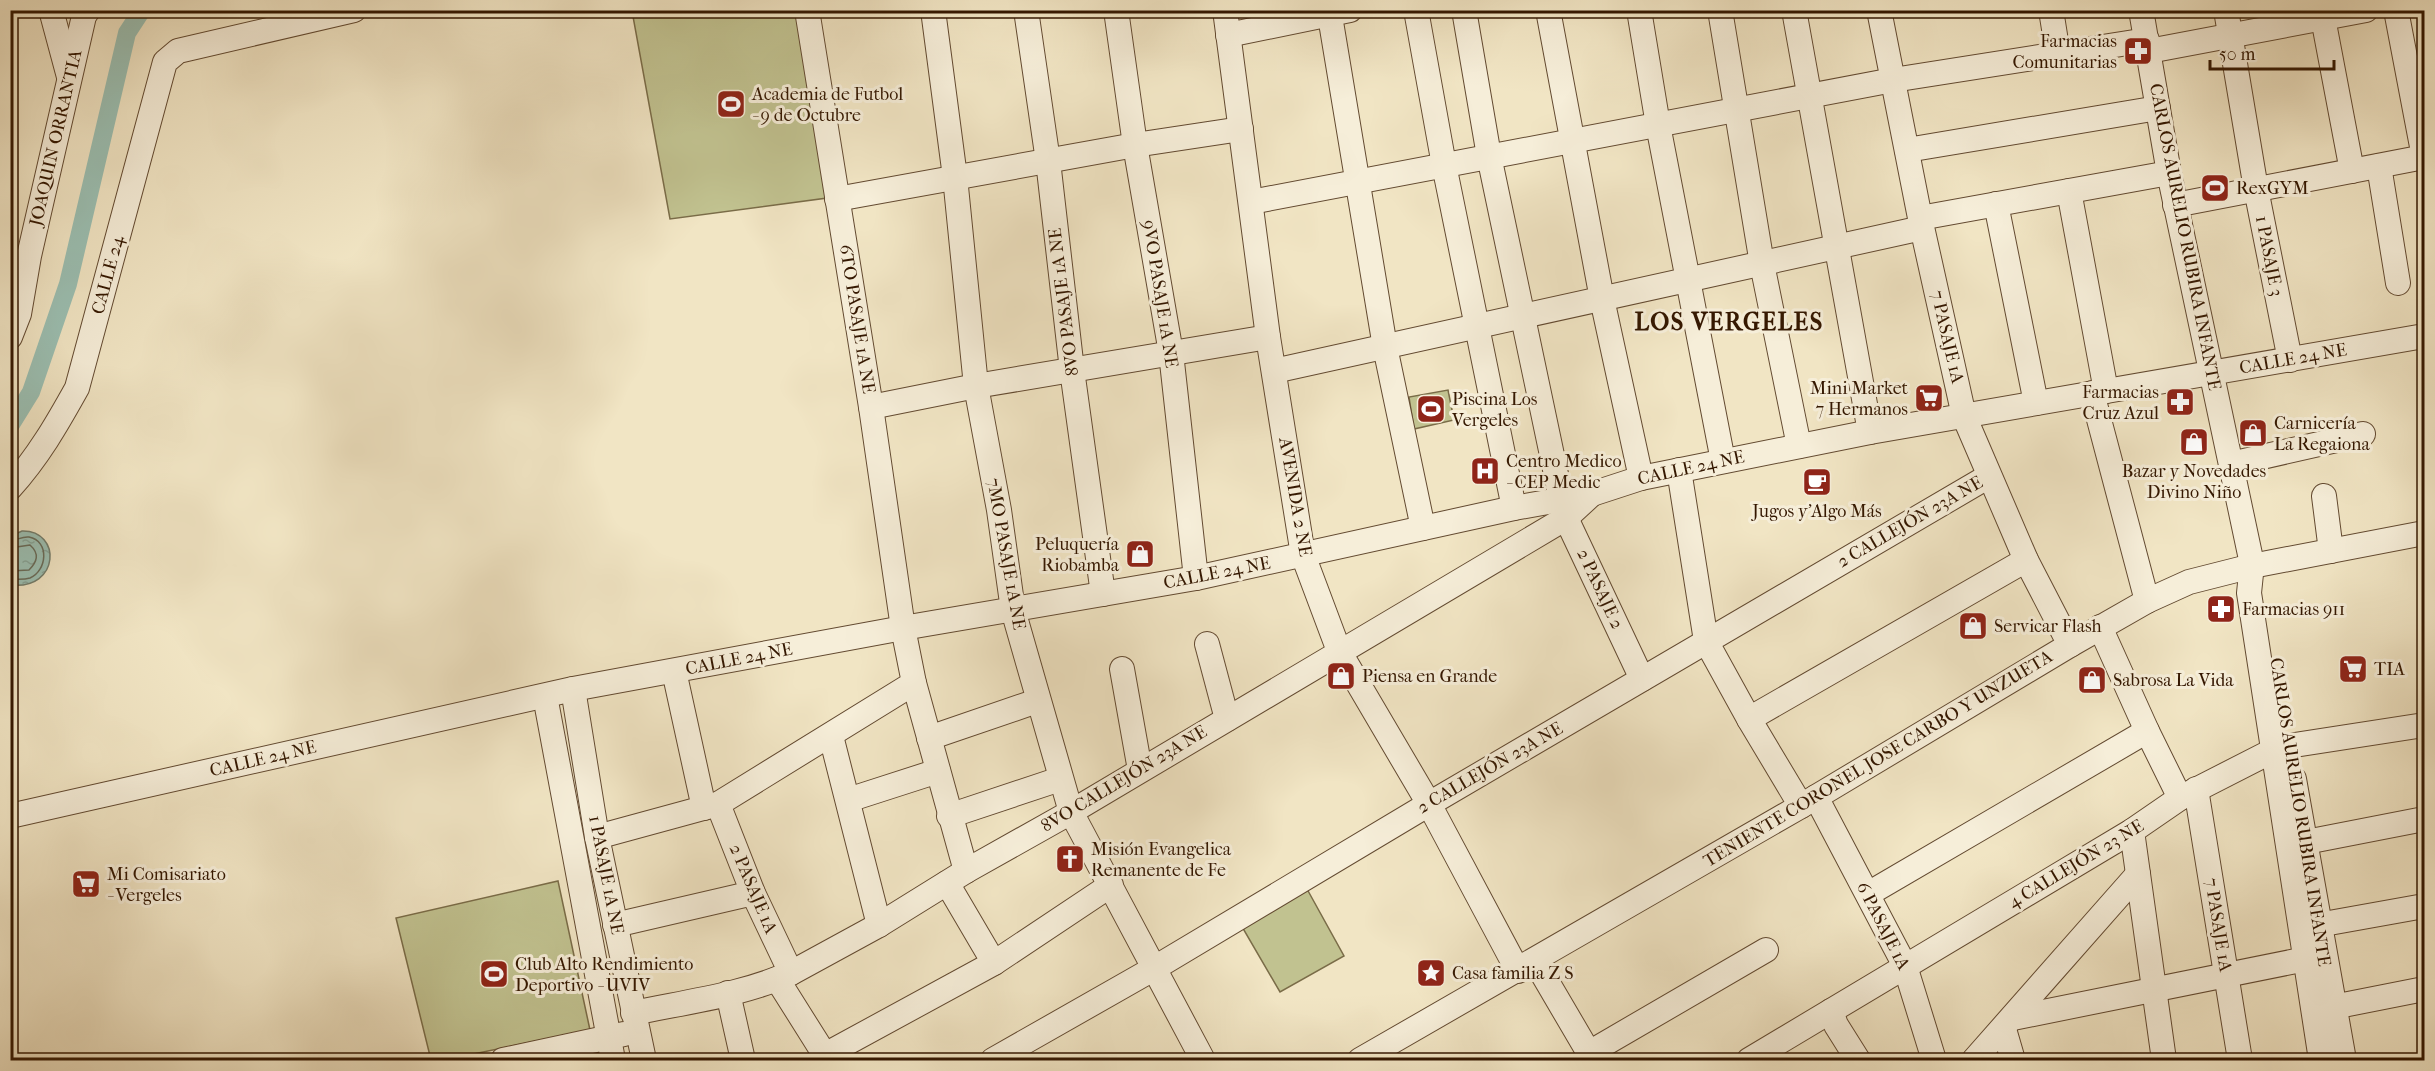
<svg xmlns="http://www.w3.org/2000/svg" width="2435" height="1071" font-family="'IM FELL French Canon',serif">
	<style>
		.garden { fill: #c1c290; stroke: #7a6c48; stroke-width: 1.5 }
		.water { fill: url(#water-ripples); stroke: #727c6b; stroke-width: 1.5 }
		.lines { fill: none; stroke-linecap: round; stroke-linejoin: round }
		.shore { stroke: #686b59; stroke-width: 1.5 }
		.canal { stroke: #9bbfb2; stroke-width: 18 }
		.minor-casing { stroke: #634a31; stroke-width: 26 }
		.minor { stroke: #f6eed9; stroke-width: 24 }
		.labels { text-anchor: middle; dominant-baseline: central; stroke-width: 6; stroke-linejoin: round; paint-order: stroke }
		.poi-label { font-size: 18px; fill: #341700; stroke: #f6eed9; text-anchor: start }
		.street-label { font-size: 18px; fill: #341700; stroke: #f6eed9 }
		.district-label { font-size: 24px; font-weight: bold; letter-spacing: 1.5px; fill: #341700; stroke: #f6eed9 }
	</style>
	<defs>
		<pattern id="water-ripples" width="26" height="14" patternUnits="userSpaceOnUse" patternTransform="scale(1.5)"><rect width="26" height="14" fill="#9bbfb2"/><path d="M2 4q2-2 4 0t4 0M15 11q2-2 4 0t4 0" fill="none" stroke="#86a397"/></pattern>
	</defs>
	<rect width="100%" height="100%" fill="#f1e5c4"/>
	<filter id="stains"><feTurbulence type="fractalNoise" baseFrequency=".00333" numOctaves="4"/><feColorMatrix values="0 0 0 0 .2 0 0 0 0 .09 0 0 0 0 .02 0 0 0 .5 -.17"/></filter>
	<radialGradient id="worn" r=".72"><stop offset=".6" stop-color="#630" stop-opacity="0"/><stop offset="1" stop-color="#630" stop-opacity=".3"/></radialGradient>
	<g class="garden">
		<path d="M632 11H799L827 198 670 219Z"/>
		<path d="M1448 390 1454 420 1414 429 1409 397Z"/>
		<path d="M558 881 590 1030 444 1060H431L396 918Z"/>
		<path d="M1307 889 1344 956 1280 992 1241 925Z"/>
	</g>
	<path class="water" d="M22 531C62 530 60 590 11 585V536Z"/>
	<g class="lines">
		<g class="shore">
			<path d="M10 541C17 540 23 536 29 537 50 541 47 571 30 578 23 580 17 579 10 579"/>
			<path d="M10 548 30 545C40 554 37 562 29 570L10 571"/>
		</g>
		<path class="canal" d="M10 426 31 392 68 284 127 33 142 10"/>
		<g class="minor-casing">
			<g id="minor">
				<path d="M51 10 69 77"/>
				<path d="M933 10 955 177 976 386 999 510 1013 610 1071 812 1203 1060"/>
				<path d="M1026 10 1048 161 1072 370 1103 594"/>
				<path d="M1116 10 1135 145 1171 353 1196 578"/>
				<path d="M1225 10 1268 337 1303 555 1339 651 1429 804 1518 971"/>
				<path d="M1329 10 1385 347 1423 528"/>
				<path d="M1416 10 1444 165 1514 508"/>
				<path d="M1464 10 1489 156 1561 498 1566 518 1642 679"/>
				<path d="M1548 10 1602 299 1641 478"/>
				<path d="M1639 10 1658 125 1723 461"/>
				<path d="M1720 10 1762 264 1799 446"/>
				<path d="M1794 10 1870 432"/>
				<path d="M1879 10 1920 218 1964 416 2026 560 2070 645"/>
				<path d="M2051 10 2058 54"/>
				<path d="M2141 10 2169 173 2252 564 2249 593 2321 1060"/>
				<path d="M2226 10 2256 189 2290 360"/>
				<path d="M2396 10 2424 157"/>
				<path d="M2323 18 2352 171"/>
				<path d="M1228 35 1350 10"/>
				<path d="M2149 51 2366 10"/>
				<path d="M1907 150 2158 108"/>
				<path d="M2379 166 2398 283"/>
				<path d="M2069 191 2106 391"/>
				<path d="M837 199 1135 145 1241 129"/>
				<path d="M1251 202 1893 80 2147 40"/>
				<path d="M1996 204 2036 403"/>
				<path d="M2175 205 2424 157"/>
				<path d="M1920 218 2169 173"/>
				<path d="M10 337 19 314 29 256 84 16 88 10"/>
				<path d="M1274 371 1922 228"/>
				<path d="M2092 393 2147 601"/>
				<path d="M871 407 976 386 1268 337"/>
				<path d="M2231 464 2363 434"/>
				<path d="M1679 470 1706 641 1749 719 1801 806"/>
				<path d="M10 488C38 457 57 424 77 388L165 62 178 51 354 10"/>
				<path d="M2324 496 2331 551"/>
				<path d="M2100 627 2147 731 2180 798"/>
				<path d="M1207 644 1227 719"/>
				<path d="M1122 669 1140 770"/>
				<path d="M674 671 704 808"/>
				<path d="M914 683 966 871"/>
				<path d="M573 689 597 837 644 1060"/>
				<path d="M545 696 613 1060"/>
				<path d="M1749 719 2026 560"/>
				<path d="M831 736 879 925"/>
				<path d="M929 738 1037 701"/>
				<path d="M2294 779 2344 1060"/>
				<path d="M2196 789 2240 1060"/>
				<path d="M1816 797 1905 966 1934 1060"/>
				<path d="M848 800 938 771"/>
				<path d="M718 804 753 893 791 973"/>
				<path d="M10 816 573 689 903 628 1196 578 1514 508 1592 494 1641 478 1870 432 2424 336"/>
				<path d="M949 816 1060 779"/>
				<path d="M2132 831 2164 1060"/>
				<path d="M597 837 718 804 914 683 903 628 871 407 807 10"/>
				<path d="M2306 842 2424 819"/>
				<path d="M947 883 994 963"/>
				<path d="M1868 894 2147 731"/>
				<path d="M615 925 753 893"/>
				<path d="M2318 925 2424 906"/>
				<path d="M1535 961 1593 1060"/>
				<path d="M777 979 828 1060"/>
				<path d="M728 993 743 1060"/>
				<path d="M2333 1007 2424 989"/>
				<path d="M1831 1011 1836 1025 1858 1060"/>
				<path d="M633 1013C685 1002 743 995 791 973L879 925 966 871 1071 812 1566 518 1592 494"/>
				<path d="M2013 1018 2306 959"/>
				<path d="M2004 1029 2013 1060"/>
				<path d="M1589 1053 1766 950"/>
				<path d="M825 1055 994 963 1111 885"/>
				<path d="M503 1060 624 1034"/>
				<path d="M993 1060 1153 969 1429 804 1989 476"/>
				<path d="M1360 1060 1801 806 2070 645 2147 601 2189 582 2252 566 2424 533"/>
				<path d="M1749 1060 2132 831 2180 798 2274 750 2288 746 2424 725"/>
				<path d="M1974 1060 2138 874"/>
			</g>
		</g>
		<use href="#minor" class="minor"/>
	</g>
	<defs>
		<g id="pharmacy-square" transform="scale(1.5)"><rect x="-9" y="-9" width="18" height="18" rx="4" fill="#8f2418" stroke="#f6eed9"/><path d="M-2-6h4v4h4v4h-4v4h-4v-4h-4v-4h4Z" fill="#fff"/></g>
		<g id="stadium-square" transform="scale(1.5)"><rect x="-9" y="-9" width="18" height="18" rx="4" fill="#8f2418" stroke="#f6eed9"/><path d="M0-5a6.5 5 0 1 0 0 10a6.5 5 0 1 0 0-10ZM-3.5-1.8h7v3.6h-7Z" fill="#fff"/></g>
		<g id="supermarket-square" transform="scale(1.5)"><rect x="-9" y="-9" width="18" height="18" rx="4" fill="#8f2418" stroke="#f6eed9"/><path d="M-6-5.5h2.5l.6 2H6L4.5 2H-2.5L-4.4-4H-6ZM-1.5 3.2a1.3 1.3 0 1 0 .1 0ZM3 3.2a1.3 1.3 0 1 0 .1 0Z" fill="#fff"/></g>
		<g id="shop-square" transform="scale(1.5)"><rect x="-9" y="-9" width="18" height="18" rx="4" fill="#8f2418" stroke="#f6eed9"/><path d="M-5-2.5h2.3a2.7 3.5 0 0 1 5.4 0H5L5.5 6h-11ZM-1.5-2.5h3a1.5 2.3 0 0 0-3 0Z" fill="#fff"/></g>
		<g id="hospital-square" transform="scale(1.5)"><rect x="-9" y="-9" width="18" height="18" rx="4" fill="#8f2418" stroke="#f6eed9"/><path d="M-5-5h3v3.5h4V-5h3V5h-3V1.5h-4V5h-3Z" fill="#fff"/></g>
		<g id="cafe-square" transform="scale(1.5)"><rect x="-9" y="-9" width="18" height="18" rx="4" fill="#8f2418" stroke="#f6eed9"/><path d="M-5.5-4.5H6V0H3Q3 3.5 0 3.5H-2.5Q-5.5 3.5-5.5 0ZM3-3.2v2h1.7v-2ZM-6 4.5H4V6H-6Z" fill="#fff"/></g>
		<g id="church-square" transform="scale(1.5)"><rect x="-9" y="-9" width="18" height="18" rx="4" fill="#8f2418" stroke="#f6eed9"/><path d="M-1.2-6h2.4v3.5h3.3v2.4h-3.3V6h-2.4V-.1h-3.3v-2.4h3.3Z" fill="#fff"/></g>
		<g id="sight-square" transform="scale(1.5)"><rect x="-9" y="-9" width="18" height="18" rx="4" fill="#8f2418" stroke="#f6eed9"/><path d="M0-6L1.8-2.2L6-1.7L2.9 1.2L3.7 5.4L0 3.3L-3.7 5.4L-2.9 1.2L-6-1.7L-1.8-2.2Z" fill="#fff"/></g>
	</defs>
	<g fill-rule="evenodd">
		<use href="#pharmacy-square" x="2138" y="51"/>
		<use href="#stadium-square" x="731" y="104"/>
		<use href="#stadium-square" x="2215" y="188"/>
		<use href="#supermarket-square" x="1929" y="398"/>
		<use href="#pharmacy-square" x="2180" y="402"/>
		<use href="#stadium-square" x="1431" y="409"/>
		<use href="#shop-square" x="2253" y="433"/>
		<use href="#shop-square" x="2194" y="442"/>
		<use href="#hospital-square" x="1485" y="471"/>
		<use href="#cafe-square" x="1817" y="482"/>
		<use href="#shop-square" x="1140" y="554"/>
		<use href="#pharmacy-square" x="2221" y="609"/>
		<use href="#shop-square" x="1973" y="626"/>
		<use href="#supermarket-square" x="2353" y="669"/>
		<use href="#shop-square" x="1341" y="676"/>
		<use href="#shop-square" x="2092" y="680"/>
		<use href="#church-square" x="1070" y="859"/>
		<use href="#supermarket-square" x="86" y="884"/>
		<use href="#sight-square" x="1431" y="973"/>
		<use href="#stadium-square" x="494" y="974"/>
	</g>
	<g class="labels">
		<g class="poi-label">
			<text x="2117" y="41" text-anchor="end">Farmacias<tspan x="2117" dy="21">Comunitarias</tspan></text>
			<text x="752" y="94">Academia de Futbol<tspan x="752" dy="21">- 9 de Octubre</tspan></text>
			<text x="2236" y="188">RexGYM</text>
			<text x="1908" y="388" text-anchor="end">Mini Market<tspan x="1908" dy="21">7 Hermanos</tspan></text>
			<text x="2159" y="392" text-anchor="end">Farmacias<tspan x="2159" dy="21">Cruz Azul</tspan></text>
			<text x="1452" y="399">Piscina Los<tspan x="1452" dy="21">Vergeles</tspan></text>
			<text x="2274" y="423">Carnicería<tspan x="2274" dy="21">La Regaiona</tspan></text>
			<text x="1506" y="461">Centro Medico<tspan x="1506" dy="21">- CEP Medic</tspan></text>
			<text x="2194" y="471" text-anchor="middle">Bazar y Novedades<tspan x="2194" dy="21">Divino Niño</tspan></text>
			<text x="1817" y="511" text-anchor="middle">Jugos y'Algo Más</text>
			<text x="1119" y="544" text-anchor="end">Peluquería<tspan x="1119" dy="21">Riobamba</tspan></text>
			<text x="2242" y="609">Farmacias 911</text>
			<text x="1994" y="626">Servicar Flash</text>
			<text x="2374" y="669">TIA</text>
			<text x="1362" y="676">Piensa en Grande</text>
			<text x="2113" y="680">Sabrosa La Vida</text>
			<text x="1091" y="849">Misión Evangelica<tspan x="1091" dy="21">Remanente de Fe</tspan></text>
			<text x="107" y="874">Mi Comisariato<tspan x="107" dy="21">- Vergeles</tspan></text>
			<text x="515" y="964">Club Alto Rendimiento<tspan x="515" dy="21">Deportivo - UVIV</tspan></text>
			<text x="1452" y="973">Casa familia Z S</text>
		</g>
		<g class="street-label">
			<text transform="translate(56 138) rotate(-77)">JOAQUIN ORRANTIA</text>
			<text transform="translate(2185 237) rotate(79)">CARLOS AURELIO RUBIRA INFANTE</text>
			<text transform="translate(2269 256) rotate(79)">1 PASAJE 3</text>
			<text transform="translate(108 275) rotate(-75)">CALLE 24</text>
			<text transform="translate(1160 294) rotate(81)">9VO PASAJE 1A NE</text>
			<text transform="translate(1064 302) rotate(-97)">8VO PASAJE 1A NE</text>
			<text transform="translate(857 319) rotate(81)">6TO PASAJE 1A NE</text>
			<text transform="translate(1947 337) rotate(77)">7 PASAJE 1A</text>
			<text transform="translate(2293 359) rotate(-10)">CALLE 24 NE</text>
			<text transform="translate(1691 468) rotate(-12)">CALLE 24 NE</text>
			<text transform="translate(1295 497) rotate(80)">AVENIDA 2 NE</text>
			<text transform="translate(1910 522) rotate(-30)">2 CALLEJÓN 23A NE</text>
			<text transform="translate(1006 554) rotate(80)">7MO PASAJE 1A NE</text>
			<text transform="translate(1217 573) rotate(-11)">CALLE 24 NE</text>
			<text transform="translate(1600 589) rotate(65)">2 PASAJE 2</text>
			<text transform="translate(739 659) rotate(-11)">CALLE 24 NE</text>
			<text transform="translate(263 759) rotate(-13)">CALLE 24 NE</text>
			<text transform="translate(1878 759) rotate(-31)">TENIENTE CORONEL JOSE CARBO Y UNZUETA</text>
			<text transform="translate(1490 768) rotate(-30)">2 CALLEJÓN 23A NE</text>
			<text transform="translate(1124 779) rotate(-31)">8VO CALLEJÓN 23A NE</text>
			<text transform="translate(2300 812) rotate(81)">CARLOS AURELIO RUBIRA INFANTE</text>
			<text transform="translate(2076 864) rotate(-31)">4 CALLEJÓN 23 NE</text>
			<text transform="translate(606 875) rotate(79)">1 PASAJE 1A NE</text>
			<text transform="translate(753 889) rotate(67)">2 PASAJE 1A</text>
			<text transform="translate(2218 925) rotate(81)">7 PASAJE 1A</text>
			<text transform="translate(1883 926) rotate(63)">6 PASAJE 1A</text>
		</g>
		<g class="district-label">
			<text x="1729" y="322">LOS VERGELES</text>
		</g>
	</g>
	<rect width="2435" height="1071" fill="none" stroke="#f1e5c4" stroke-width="36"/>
	<rect x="12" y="12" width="2411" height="1047" fill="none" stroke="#341700" stroke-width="3"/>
	<rect x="18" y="18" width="2399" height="1035" fill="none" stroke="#341700" stroke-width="1.5"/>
	<path d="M2210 60v9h124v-9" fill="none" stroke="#341700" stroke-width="3"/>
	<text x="2219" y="60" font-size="18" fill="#341700" stroke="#f6eed9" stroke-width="4.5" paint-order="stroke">50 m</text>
	<rect width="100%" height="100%" filter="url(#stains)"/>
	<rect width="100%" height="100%" fill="url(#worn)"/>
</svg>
